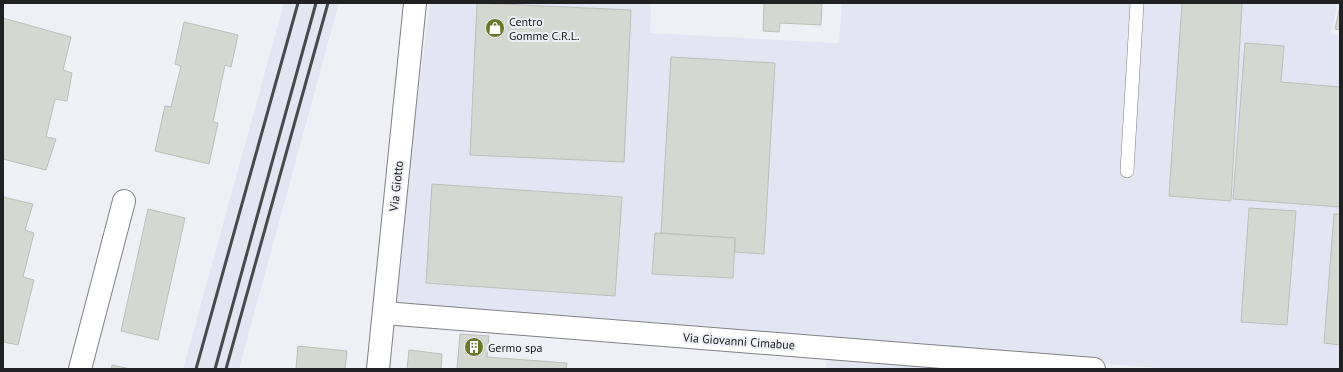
<svg xmlns="http://www.w3.org/2000/svg" width="1343" height="372" font-family="'PT Sans',sans-serif">
	<style>
		.built { fill: #e3e5f3 }
		.building { fill: #d5d7d1; stroke: #bdbfb9 }
		.lines { fill: none; stroke-linecap: round; stroke-linejoin: round }
		.lane-casing { stroke: #808186; stroke-width: 14 }
		.street-casing { stroke: #808186; stroke-width: 24 }
		.lane { stroke: #fff; stroke-width: 13 }
		.street { stroke: #fff; stroke-width: 22 }
		.rail { stroke: #49494d; stroke-width: 3 }
		.labels { text-anchor: middle; dominant-baseline: central; stroke-width: 4; stroke-linejoin: round; paint-order: stroke }
		.poi-label { font-size: 12px; fill: #212124; stroke: #eff0f6; text-anchor: start }
		.street-label { font-size: 12px; fill: #212124; stroke: #eff0f6 }
	</style>
	<rect width="100%" height="100%" fill="#eff0f6"/>
	<g class="built">
		<path d="M284 3H339L239 369H183Z"/>
		<path d="M430 3H651L650 33 839 43 842 3H1338L1331 34 1340 36V369H1171L391 306Z"/>
		<path d="M827 357 998 369H826Z"/>
	</g>
	<g class="building">
		<path d="M477 3 631 10 624 162 470 155Z"/>
		<path d="M764 3H822L821 25 780 23 779 32 763 31Z"/>
		<path d="M1182 3H1242L1231 201 1169 196Z"/>
		<path d="M1340 6V30L1335 29Z"/>
		<path d="M3 18 71 37 63 70 72 73 67 101 55 99 46 137 56 139 46 170 3 159Z"/>
		<path d="M184 22 238 35 231 67 225 65 213 122 218 123 209 164 155 151 165 106 171 107 181 66 175 64Z"/>
		<path d="M1245 43 1284 46 1281 82 1340 87V207L1233 199Z"/>
		<path d="M671 57 775 63 764 254 735 252V238L661 233Z"/>
		<path d="M432 184 622 197 615 296 426 283Z"/>
		<path d="M3 197 33 204 25 230 34 233 23 277 34 280 18 345 3 342Z"/>
		<path d="M1249 208 1296 211 1287 325 1241 322Z"/>
		<path d="M148 209 185 218 158 340 121 331Z"/>
		<path d="M1334 214H1340V345L1324 343Z"/>
		<path d="M655 233 735 238 733 278 652 274Z"/>
		<path d="M460 334 489 336 487 357 567 363 566 369H457Z"/>
		<path d="M298 346 347 351 345 369H296Z"/>
		<path d="M409 350 442 354 441 369H407Z"/>
		<path d="M112 365 131 369H111Z"/>
	</g>
	<g class="lines">
		<g class="lane-casing">
			<path id="lane" d="M1127 171 1137 3"/>
		</g>
		<g class="street-casing">
			<g id="street">
				<path d="M384 313 1094 369"/>
				<path d="M80 369 124 201"/>
				<path d="M378 369 415 3"/>
			</g>
		</g>
		<use href="#lane" class="lane"/>
		<use href="#street" class="street"/>
		<g class="rail">
			<path d="M196 369 298 3"/>
			<path d="M215 369 316 3"/>
			<path d="M226 369 328 3"/>
		</g>
	</g>
	<defs>
		<g id="shop-disc" transform="scale(1)"><circle r="9.5" fill="#677928" stroke="#eff0f6"/><path d="M-5-2.5h2.3a2.7 3.5 0 0 1 5.4 0H5L5.5 6h-11ZM-1.5-2.5h3a1.5 2.3 0 0 0-3 0Z" fill="#fff"/></g>
		<g id="building-disc" transform="scale(1)"><circle r="9.5" fill="#677928" stroke="#eff0f6"/><path d="M-4-6H4V6H1V3H-1V6H-4ZM-2.5-4.3h1.7v1.8h-1.7ZM.8-4.3h1.7v1.8H.8ZM-2.5-1h1.7V.8h-1.7ZM.8-1h1.7V.8H.8Z" fill="#fff"/></g>
	</defs>
	<g fill-rule="evenodd">
		<use href="#shop-disc" x="495" y="28"/>
		<use href="#building-disc" x="474" y="347"/>
	</g>
	<g class="labels">
		<g class="poi-label">
			<text x="509" y="21">Centro<tspan x="509" dy="14">Gomme C.R.L.</tspan></text>
			<text x="488" y="347">Germo spa</text>
		</g>
		<g class="street-label">
			<text transform="translate(396 186) rotate(-84)">Via Giotto</text>
			<text transform="translate(739 341) rotate(4)">Via Giovanni Cimabue</text>
		</g>
	</g>
	<rect width="1343" height="372" fill="none" stroke="#212124" stroke-width="8"/>
</svg>
